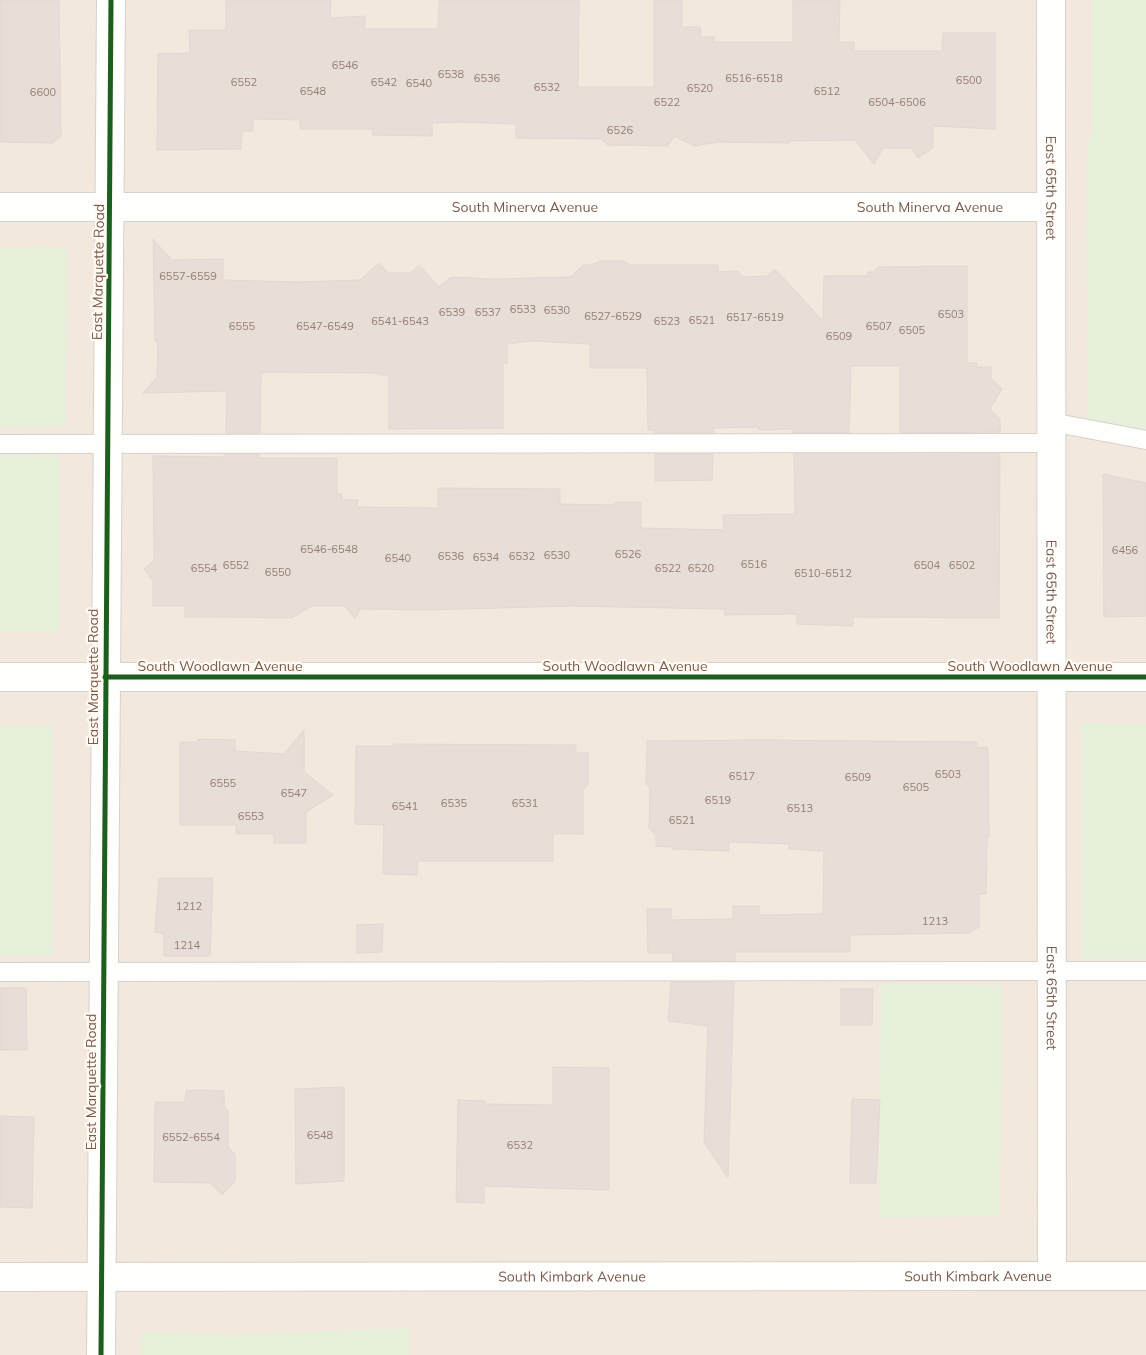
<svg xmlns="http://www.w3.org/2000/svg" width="1146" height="1355" font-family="Mulish,sans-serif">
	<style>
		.residential { fill: #f2e8de }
		.green { fill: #e7f0db }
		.building { fill: #e6ded7; stroke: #e2d8d2 }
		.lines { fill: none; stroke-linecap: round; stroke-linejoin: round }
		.service-casing { stroke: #d7d1cb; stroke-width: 20 }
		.minor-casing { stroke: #d7d1cb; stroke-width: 30 }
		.tertiary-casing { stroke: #d7d1cb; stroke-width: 30 }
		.service { stroke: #fefefd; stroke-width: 18 }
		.minor { stroke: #fefefd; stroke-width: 28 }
		.tertiary { stroke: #fefefd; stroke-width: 28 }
		.cycleway-casing { stroke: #fffaf3; stroke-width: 8 }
		.cycleway { stroke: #1b5e20; stroke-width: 5 }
		.labels { text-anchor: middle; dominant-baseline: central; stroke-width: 4.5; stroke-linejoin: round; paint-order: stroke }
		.number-label { font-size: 11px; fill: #977e72 }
		.street-label { font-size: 14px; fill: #7a5c4d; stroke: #fffaf3 }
	</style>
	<rect width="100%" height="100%" fill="#f9f5f0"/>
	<rect class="residential" x="0" y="0" width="1146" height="1355"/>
	<g class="green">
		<path d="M1092 0H1146V432L1088 423 1086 163 1092 129Z"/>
		<path d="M67 247 66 426 0 427V248Z"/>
		<rect x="0" y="456" width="59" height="176"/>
		<path d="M1082 723 1146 724V959H1082Z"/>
		<rect x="0" y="726" width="53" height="229"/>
		<path d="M881 984 1002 985 1000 1216 879 1218Z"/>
		<path d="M409 1328V1355H141L142 1332 240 1335Z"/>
	</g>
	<g class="building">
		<path d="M0 0H59L61 136 53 143 0 142Z"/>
		<path d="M226 0H331L330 18 365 16V29H438L439 0H579L578 87H654V0H682V27H700L701 37H715L713 42H793V0H840L839 42H854V51H942L943 33H995V129L933 126V148L918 158 911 148H883L874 164 855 140 789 141V143L718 142 694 146 674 136 668 146 607 145 601 139 516 138V124L460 122 432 123V136L372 135V129H300V120L253 119V131H242L241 149 157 150 158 54 190 53 189 30H226Z"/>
		<path d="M153 239 172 260 223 259V280L298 282 360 280 379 263 388 273H411L419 265 439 287 451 277 492 279 571 277 583 265H591L601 261H623L631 265H718V272L738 271 743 277 767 276 775 269 823 321 824 276H868V272H874L878 267 967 266V363H977L976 367H991V378L1002 389 990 409 1000 419V432L900 433V366H851L849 433H793V429L759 430V427L713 428V433H655V430H648L647 368H590V344L532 341 507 344V363H503V428L389 429V375H380V373L261 372 260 433H226L227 391 143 393 157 377 158 344 155 341Z"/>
		<path d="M225 454H259V458H337V494H342V500H358L357 507 438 508V488L560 489V504L615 505V502H641V528L724 530 723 515 795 514 794 454H1000L999 618 853 617V626L797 624V615L793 614 724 615V609L571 606 428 610 360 609 355 619 345 606H312L291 618 211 617H185V606H153V581L144 569 154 560 153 456 225 457Z"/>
		<path d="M655 454H713L712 480 655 481Z"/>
		<path d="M1103 474 1146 483V616L1104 617Z"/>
		<path d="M304 730V772L333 795 306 812V843H274V834H236V825H180V742H197L199 739 235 740V751L284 754Z"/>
		<path d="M763 740 977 742V748L988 747 989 837H987L986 894H979V927L969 933 850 935V952H735V961H672L673 953H648L647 909H671V920L733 919V906H759V915L823 914 824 851 789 849V844L729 842V851L672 849V847L656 846V836L649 828 650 788 646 784 647 741Z"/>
		<path d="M394 744 576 745V753H588V784L583 790V834H553V861H418L417 875 383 874 384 825 355 824 356 746H394Z"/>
		<path d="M159 878H213L210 956H164V934L155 932Z"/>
		<path d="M383 924 382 952 357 953V925Z"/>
		<path d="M671 982H734L728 1178 704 1142 708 1026 668 1021Z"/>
		<path d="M0 988H26L27 1050H0Z"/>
		<path d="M841 989H873L872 1025H841Z"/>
		<path d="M553 1067 609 1068V1190L484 1186V1203L456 1202 458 1100 485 1101V1104L553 1105Z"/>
		<path d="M344 1087V1181L296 1184 295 1089Z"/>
		<path d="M198 1090 224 1091V1107L228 1111V1147L235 1154V1181L222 1195 210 1183 154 1182 155 1102H185L186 1091Z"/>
		<path d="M852 1099 880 1100 876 1183H850Z"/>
		<path d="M0 1116 34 1117 32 1208 0 1207Z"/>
	</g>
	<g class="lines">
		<g class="service-casing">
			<g id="service">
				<path d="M1051 422 1146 440"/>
				<path d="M0 444 1051 443"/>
				<path d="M0 972 1146 971"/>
			</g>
		</g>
		<g class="minor-casing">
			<g id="minor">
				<path id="s1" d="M1051 0 1052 1276"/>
				<path id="s2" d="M0 207H1051"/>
				<path id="s3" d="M0 1277 1146 1276"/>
			</g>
		</g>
		<g class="tertiary-casing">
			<g id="tertiary">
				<path d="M0 677H1146"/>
				<path d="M101 1355 111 0"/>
			</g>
		</g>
		<use href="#service" class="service"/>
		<use href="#minor" class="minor"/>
		<use href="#tertiary" class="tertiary"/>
		<g class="cycleway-casing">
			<g id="cycleway">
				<path d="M105 677H1146"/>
				<path d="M101 1355 111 0"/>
			</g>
		</g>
		<use href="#cycleway" class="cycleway"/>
	</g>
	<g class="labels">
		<g class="number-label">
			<text x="345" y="65">6546</text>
			<text x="451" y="74">6538</text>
			<text x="487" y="78">6536</text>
			<text x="754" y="78">6516-6518</text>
			<text x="969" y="80">6500</text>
			<text x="244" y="82">6552</text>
			<text x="384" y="82">6542</text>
			<text x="419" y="83">6540</text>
			<text x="547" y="87">6532</text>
			<text x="700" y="88">6520</text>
			<text x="313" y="91">6548</text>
			<text x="827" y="91">6512</text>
			<text x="43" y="92">6600</text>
			<text x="667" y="102">6522</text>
			<text x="897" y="102">6504-6506</text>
			<text x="620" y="130">6526</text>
			<text x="188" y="276">6557-6559</text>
			<text x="523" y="309">6533</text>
			<text x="557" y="310">6530</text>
			<text x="452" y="312">6539</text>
			<text x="488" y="312">6537</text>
			<text x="951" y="314">6503</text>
			<text x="613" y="316">6527-6529</text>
			<text x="755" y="317">6517-6519</text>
			<text x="702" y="320">6521</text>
			<text x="400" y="321">6541-6543</text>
			<text x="667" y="321">6523</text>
			<text x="242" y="326">6555</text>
			<text x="325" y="326">6547-6549</text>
			<text x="879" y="326">6507</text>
			<text x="912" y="330">6505</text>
			<text x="839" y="336">6509</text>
			<text x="329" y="549">6546-6548</text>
			<text x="1125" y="550">6456</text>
			<text x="628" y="554">6526</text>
			<text x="557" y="555">6530</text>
			<text x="451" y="556">6536</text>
			<text x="522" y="556">6532</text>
			<text x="486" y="557">6534</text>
			<text x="398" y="558">6540</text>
			<text x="754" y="564">6516</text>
			<text x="236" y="565">6552</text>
			<text x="927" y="565">6504</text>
			<text x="962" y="565">6502</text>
			<text x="204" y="568">6554</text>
			<text x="668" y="568">6522</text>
			<text x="701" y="568">6520</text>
			<text x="278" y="572">6550</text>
			<text x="823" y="573">6510-6512</text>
			<text x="948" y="774">6503</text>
			<text x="742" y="776">6517</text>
			<text x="858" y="777">6509</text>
			<text x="223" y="783">6555</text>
			<text x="916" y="787">6505</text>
			<text x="294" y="793">6547</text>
			<text x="718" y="800">6519</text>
			<text x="454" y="803">6535</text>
			<text x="525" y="803">6531</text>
			<text x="405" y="806">6541</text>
			<text x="800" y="808">6513</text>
			<text x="251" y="816">6553</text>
			<text x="682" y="820">6521</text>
			<text x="189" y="906">1212</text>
			<text x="935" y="921">1213</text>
			<text x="187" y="945">1214</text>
			<text x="320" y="1135">6548</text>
			<text x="191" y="1137">6552-6554</text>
			<text x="520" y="1145">6532</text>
		</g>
		<g class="street-label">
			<text stroke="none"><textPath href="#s1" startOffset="188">East 65th Street</textPath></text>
			<text stroke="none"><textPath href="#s2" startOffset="525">South Minerva Avenue</textPath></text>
			<text stroke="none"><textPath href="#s2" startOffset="930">South Minerva Avenue</textPath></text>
			<text transform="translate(98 272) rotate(-89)">East Marquette Road</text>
			<text stroke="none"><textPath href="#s1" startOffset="592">East 65th Street</textPath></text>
			<text x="220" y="666">South Woodlawn Avenue</text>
			<text x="625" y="666">South Woodlawn Avenue</text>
			<text x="1030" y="666">South Woodlawn Avenue</text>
			<text transform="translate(93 677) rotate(-90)">East Marquette Road</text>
			<text stroke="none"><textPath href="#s1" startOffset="998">East 65th Street</textPath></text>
			<text transform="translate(91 1082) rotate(-90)">East Marquette Road</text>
			<text stroke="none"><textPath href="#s3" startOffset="572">South Kimbark Avenue</textPath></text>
			<text stroke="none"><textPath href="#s3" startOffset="978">South Kimbark Avenue</textPath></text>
		</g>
	</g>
</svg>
